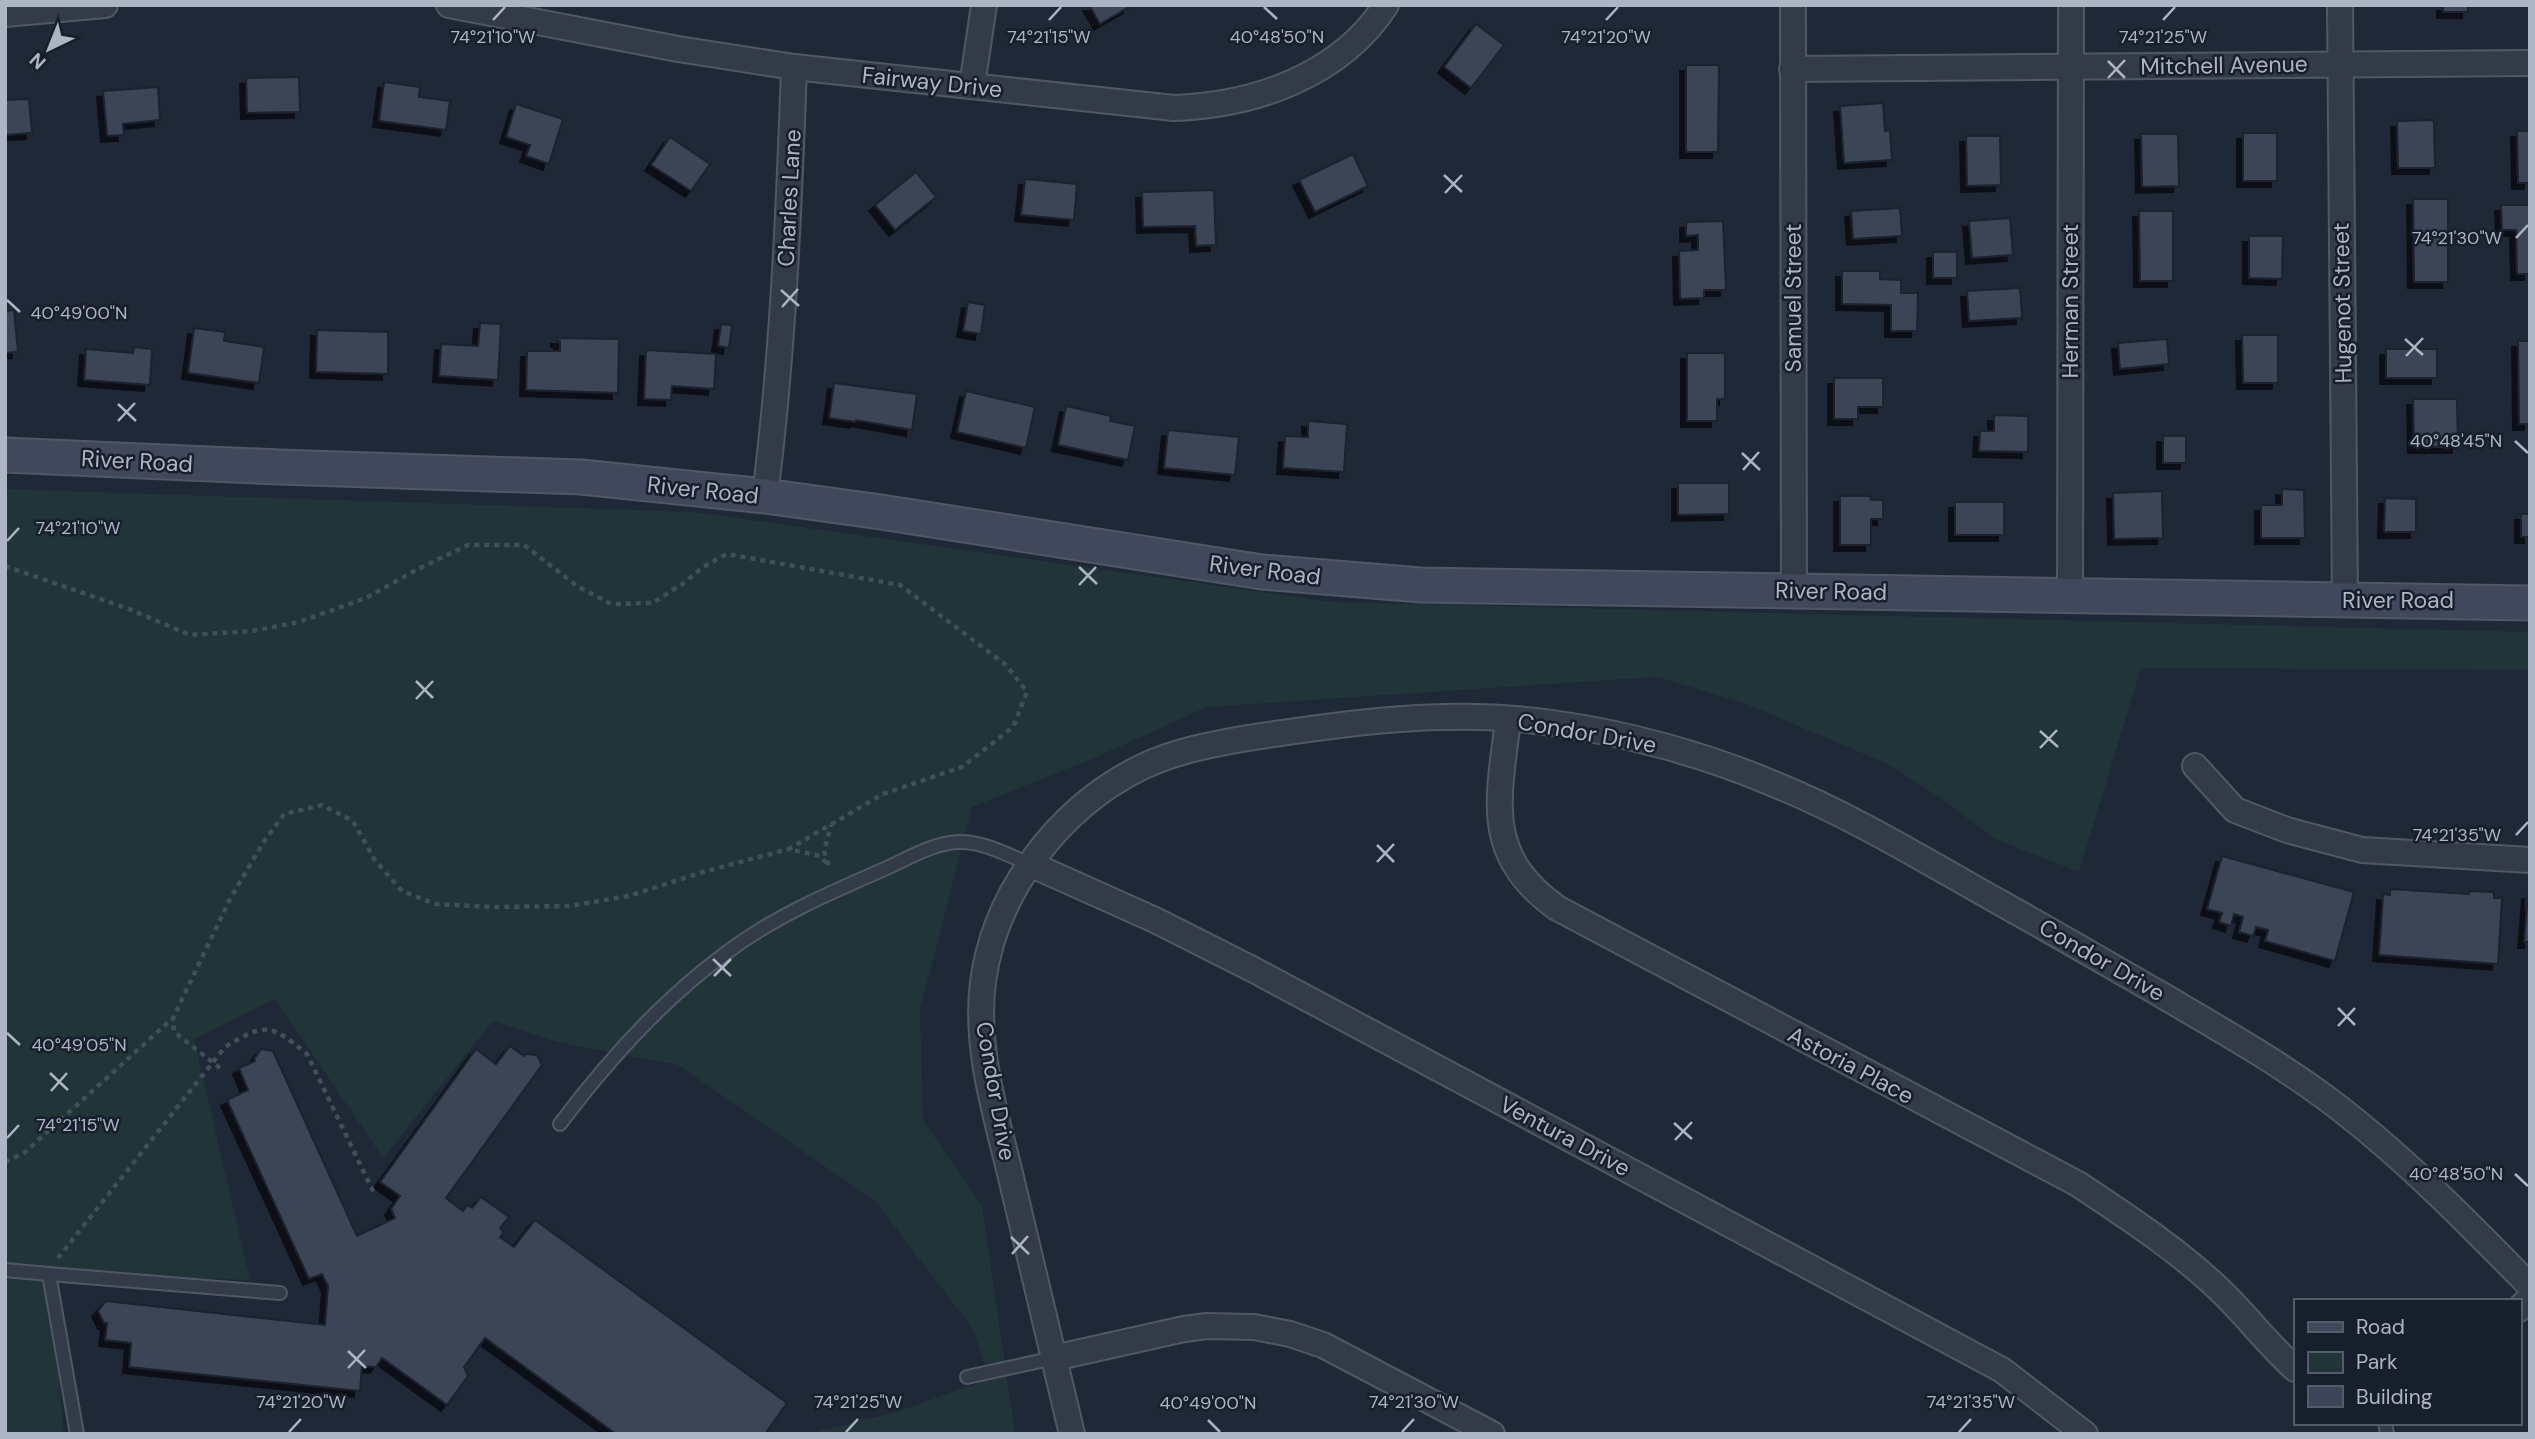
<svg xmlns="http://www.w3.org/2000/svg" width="2535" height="1439" font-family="'DM Sans',sans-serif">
<defs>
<filter id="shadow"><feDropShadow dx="-6" dy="6" stdDeviation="0" flood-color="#0009"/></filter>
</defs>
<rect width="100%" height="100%" fill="#1f2837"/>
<polygon fill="#213438" points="5,489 694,512 1333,602 2530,632 2530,670 2141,668 2079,872 1995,839 1942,799 1888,764 1744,703 1657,677 1207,707 1099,756 972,807 920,1010 923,1120 982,1206 1015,1434 817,1434 820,1431 896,1412 989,1379 973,1329 875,1201 678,1065 557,1042 493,1021 383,1158 275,999 194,1039 250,1280 49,1274 64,1434 5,1434"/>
<g fill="#3b4557" stroke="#1a212e" stroke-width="2" filter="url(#shadow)">
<polygon points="1089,5 1128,5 1129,7 1100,24"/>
<rect x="2443" y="5" width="25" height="7"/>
<polygon points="1476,24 1504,45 1471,88 1444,67"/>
<polygon points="1686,65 1719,65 1718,152 1686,152"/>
<polygon points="299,77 300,112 247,113 246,78"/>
<polygon points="384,82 420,87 419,97 450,101 446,130 379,121"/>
<polygon points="158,87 160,120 123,124 124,135 107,136 103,91"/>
<polygon points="29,99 32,133 5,135 5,100"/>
<polygon points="1883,103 1885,131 1890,130 1892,160 1844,163 1840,106"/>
<polygon points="516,104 563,119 549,164 526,156 530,145 506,137"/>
<polygon points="2434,120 2435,168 2398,168 2397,121"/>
<polygon points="2517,131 2530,131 2530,183 2518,183"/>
<rect x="2243" y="133" width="34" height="48"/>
<polygon points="2141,134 2178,134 2179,186 2142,187"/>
<polygon points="1966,136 2000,136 2001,185 1967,186"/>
<polygon points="670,137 710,164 691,191 651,165"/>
<polygon points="1353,154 1368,186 1315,212 1299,180"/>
<polygon points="916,172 936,197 895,230 875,205"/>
<polygon points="1025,179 1077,184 1074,220 1021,215"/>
<polygon points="1214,190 1216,245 1196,246 1195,226 1143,227 1142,192"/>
<polygon points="2413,199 2448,199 2448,282 2414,282"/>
<polygon points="2501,205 2530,205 2530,274 2517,274 2516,230 2502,230"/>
<polygon points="1900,208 1902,236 1853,239 1851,211"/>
<polygon points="2139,211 2173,211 2173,281 2140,281"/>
<polygon points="2010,218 2013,255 1972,258 1969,221"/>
<polygon points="1723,221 1726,290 1704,290 1704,298 1680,299 1679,251 1698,250 1698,235 1686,236 1686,222"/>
<polygon points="2249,236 2283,236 2282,279 2249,278"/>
<rect x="1933" y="252" width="24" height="26"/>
<polygon points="1842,271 1880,271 1880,279 1901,280 1901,293 1918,293 1917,331 1891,331 1891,305 1842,304"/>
<polygon points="2020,288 2022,318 1969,321 1967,291"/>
<polygon points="968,302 985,305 981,334 963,331"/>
<polygon points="14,310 18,352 5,353 5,311"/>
<polygon points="480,323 501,324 498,380 439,376 441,344 478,346"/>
<polygon points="721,324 732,325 729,348 718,346"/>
<polygon points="194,328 225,332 224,341 264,347 259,383 188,373"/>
<polygon points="317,330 388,332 388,374 316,372"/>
<polygon points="2242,335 2278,335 2278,383 2243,383"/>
<polygon points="557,338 619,339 618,393 526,390 527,351 560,351 560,341 557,341"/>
<polygon points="2167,339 2169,364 2120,369 2118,343"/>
<polygon points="2518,341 2530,341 2530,424 2519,424"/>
<polygon points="134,347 152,349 150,385 84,380 86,349 133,353"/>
<rect x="2386" y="349" width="51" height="29"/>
<polygon points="646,350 716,354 714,389 672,386 671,400 644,399"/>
<polygon points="1687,353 1725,353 1725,399 1717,399 1717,421 1687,421"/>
<polygon points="1834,378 1883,378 1883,407 1858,407 1858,419 1834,419"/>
<polygon points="834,383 917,394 912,430 856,420 855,422 829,418"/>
<polygon points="966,391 1035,407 1026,448 957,432"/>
<polygon points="2413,399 2457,399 2458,447 2414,447"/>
<polygon points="1066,406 1111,416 1110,421 1135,426 1128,460 1058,445"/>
<polygon points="1994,415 2028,416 2028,452 1979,451 1980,431 1994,431"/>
<polygon points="1308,421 1347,424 1344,472 1283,468 1285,436 1308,437"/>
<polygon points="1168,430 1239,437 1235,475 1164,468"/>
<rect x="2163" y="436" width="23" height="27"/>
<polygon points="1678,483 1729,483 1729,514 1678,515"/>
<polygon points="2282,489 2304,490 2305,538 2261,538 2261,505 2282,505"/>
<polygon points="2162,491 2163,538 2114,539 2113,493"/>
<polygon points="1840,496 1870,496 1871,500 1883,500 1883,519 1871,519 1871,545 1840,545"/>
<polygon points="2385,498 2416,499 2416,532 2384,532"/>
<rect x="1955" y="502" width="49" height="33"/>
<rect x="2521" y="514" width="9" height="23"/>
<polygon points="2222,856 2354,892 2335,961 2265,941 2268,930 2256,927 2253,936 2239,932 2243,917 2234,914 2231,926 2219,922 2222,913 2207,909"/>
<polygon points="2390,889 2469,894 2469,891 2494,892 2494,898 2502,898 2498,964 2379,955 2383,894 2390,895"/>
<polygon points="2528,893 2530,893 2530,942 2524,942"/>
<polygon points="510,1046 524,1056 525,1054 537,1055 542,1065 446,1198 463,1211 467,1205 472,1208 481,1197 509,1217 500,1228 504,1232 500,1237 514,1247 535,1220 787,1403 765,1434 616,1434 485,1338 464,1367 468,1376 447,1405 382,1358 376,1367 362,1366 360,1391 129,1367 131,1343 105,1340 107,1323 104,1323 98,1311 106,1301 325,1325 328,1286 322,1274 309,1279 227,1100 248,1090 239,1068 255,1061 254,1059 261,1049 273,1051 357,1236 395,1218 391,1209 400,1196 380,1182 476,1049 496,1064"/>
</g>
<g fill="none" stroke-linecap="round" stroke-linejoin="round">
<g stroke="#505765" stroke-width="16">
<g id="lane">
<path d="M560,1124C608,1060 662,1000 726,953C772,918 827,894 880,871C904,861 933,842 960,842C985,842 1007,855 1030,864"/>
<polyline points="5,1270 49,1274 77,1434"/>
<polyline points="49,1274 280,1293"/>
<polyline points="967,1377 1054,1358"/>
<polyline points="2385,1423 2387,1434"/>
</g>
</g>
<g stroke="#505765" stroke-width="28">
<g id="street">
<path d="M449,5L678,49L794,67L1174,108C1255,105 1340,76 1386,5"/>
<polyline points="1793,5 1794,591"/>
<polyline points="2340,5 2345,600"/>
<polyline points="5,14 105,5"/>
<polyline points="1792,69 2530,63"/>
<polyline points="972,86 984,5"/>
<path d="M765,496C783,353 789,210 794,67"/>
<polyline points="2070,597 2071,5"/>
<path d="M1508,720C1499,798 1482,855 1557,908L2078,1184C2129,1218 2180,1251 2224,1294C2248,1318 2270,1346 2295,1369"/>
<polyline points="2195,766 2235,810 2287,830 2362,850 2530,860"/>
<polyline points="1030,864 1155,920 1254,970 2002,1370 2085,1434"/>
<polyline points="2519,1309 2530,1298"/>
<polyline points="1054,1358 1184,1329 1207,1326 1254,1327 1290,1334 1323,1345 1492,1434"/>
<path d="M1072,1434C1052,1351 1033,1269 1013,1186C998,1121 974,1050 983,982C995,891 1060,807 1142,767C1173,752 1208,745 1242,739C1344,723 1448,708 1552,723C1626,733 1706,755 1774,784C1853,816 1926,861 1999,902C2053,932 2106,963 2160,994C2216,1027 2273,1059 2326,1098C2400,1153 2465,1220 2530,1286"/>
</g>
</g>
<g stroke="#505765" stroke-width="37">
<polyline id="secondary" points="5,455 280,467 581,477 765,496 881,512 1262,572 1421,585 2530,603"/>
</g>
<g stroke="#3f5156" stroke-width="4.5" stroke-dasharray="5 5" stroke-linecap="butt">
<polyline points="5,566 129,609 190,635 252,631 299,622 366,598 418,569 468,545 524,545 577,586 611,604 653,603 685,582 703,567 727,554 900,585 1006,665 1027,692 1013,727 962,767 883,794 789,849 820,856 829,866 824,851 831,825"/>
<polyline points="220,1068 174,1032 173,1018 231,897 263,843 284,814 322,805 353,821 374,859 402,891 435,904 495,907 569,906 629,896 703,872 789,849"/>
<polyline points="5,1162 24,1153 173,1018"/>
<path d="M58,1258L225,1047C265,1023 270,1023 307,1054L374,1193"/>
</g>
<use href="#lane" stroke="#333a48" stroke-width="12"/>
<use href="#street" stroke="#333a48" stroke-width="24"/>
<use href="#secondary" stroke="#41485b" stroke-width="33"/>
</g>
<path fill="none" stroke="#adb4c4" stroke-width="2.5" d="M1264,7L1277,19M493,20L505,7M1049,20L1061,7M1606,20L1618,7M2163,20L2175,7M2108,61L2125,78M2108,78L2125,60M1444,175L1462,192M1445,193L1462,175M2516,238L2528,225M781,290L799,306M7,300L20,312M782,307L798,289M2405,339L2423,355M2406,356L2423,338M118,404L136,421M118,421L135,403M2515,441L2528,453M1742,453L1760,470M1743,470L1759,452M7,541L19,528M1079,567L1097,584M1079,585L1096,567M416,681L433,698M416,699L433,681M2040,731L2058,747M2040,748L2057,730M2516,835L2528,822M1377,845L1394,862M1377,862L1394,844M713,959L731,976M714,976L731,959M2338,1008L2355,1025M2338,1026L2355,1008M7,1033L20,1045M50,1073L68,1090M51,1091L67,1073M1674,1123L1692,1139M7,1138L19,1125M1675,1140L1692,1122M2515,1174L2528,1186M1011,1237L1029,1254M1012,1254L1028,1236M348,1351L366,1368M348,1368L365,1350M1208,1420L1220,1432M289,1432L301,1419M846,1432L858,1419M1402,1432L1414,1419M1959,1432L1971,1419"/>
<g text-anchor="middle" stroke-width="5" stroke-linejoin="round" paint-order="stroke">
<g font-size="23" fill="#adb4c4" stroke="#181f2c">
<text transform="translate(2224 65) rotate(-1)" y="8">Mitchell Avenue</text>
<text transform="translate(932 82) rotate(6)" y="8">Fairway Drive</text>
<text transform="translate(789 198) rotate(-87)" y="8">Charles Lane</text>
<text transform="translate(1793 298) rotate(-90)" y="8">Samuel Street</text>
<text transform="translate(2070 301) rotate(-90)" y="8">Herman Street</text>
<text transform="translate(2342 303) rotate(-91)" y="8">Hugenot Street</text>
<text transform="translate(137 461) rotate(3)" y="8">River Road</text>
<text transform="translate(703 490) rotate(6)" y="8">River Road</text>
<text transform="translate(1265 570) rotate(7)" y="8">River Road</text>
<text transform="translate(1831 591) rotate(1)" y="8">River Road</text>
<text x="2398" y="608">River Road</text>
<text transform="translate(1587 733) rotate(10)" y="8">Condor Drive</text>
<text transform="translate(2102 960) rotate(30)" y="8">Condor Drive</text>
<text transform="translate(1851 1065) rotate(28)" y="8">Astoria Place</text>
<text transform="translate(996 1091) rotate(80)" y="8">Condor Drive</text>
<text transform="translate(1565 1136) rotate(28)" y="8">Ventura Drive</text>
</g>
</g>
<g font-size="18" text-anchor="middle" fill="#adb4c4" stroke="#181f2c" stroke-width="5" stroke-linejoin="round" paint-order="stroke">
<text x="1277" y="43">40°48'50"N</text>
<text x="2163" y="43">74°21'25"W</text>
<text x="493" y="43">74°21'10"W</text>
<text x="1049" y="43">74°21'15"W</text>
<text x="1606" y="43">74°21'20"W</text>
<text x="2457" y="244">74°21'30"W</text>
<text x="79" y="319">40°49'00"N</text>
<text x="2456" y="447">40°48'45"N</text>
<text x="78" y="534">74°21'10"W</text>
<text x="2457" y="841">74°21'35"W</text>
<text x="79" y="1051">40°49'05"N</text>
<text x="78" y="1131">74°21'15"W</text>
<text x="2456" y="1180">40°48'50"N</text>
<text x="301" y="1408">74°21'20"W</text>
<text x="858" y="1408">74°21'25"W</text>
<text x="1414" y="1408">74°21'30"W</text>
<text x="1971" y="1408">74°21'35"W</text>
<text x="1208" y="1409">40°49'00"N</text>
</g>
<rect width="2535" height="1439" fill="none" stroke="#adb4c4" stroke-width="14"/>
<rect x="2294" y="1299" width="228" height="126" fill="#181f2c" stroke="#545b69" stroke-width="2"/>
<rect x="2308" y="1322" width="35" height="10" fill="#41485b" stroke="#545b69" stroke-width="2"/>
<text x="2356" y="1334" font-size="21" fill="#adb4c4">Road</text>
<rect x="2308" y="1352" width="35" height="21" fill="#213438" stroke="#545b69" stroke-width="2"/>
<text x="2356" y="1369" font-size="21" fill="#adb4c4">Park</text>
<rect x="2308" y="1386" width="35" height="21" fill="#3b4557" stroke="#545b69" stroke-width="2"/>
<text x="2356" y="1404" font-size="21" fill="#adb4c4">Building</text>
<g transform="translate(49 49) rotate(223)" stroke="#181f2c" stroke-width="5" paint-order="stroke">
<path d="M0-5L12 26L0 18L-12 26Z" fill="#adb4c4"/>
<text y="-10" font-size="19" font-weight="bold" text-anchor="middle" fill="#adb4c4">N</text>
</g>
</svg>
